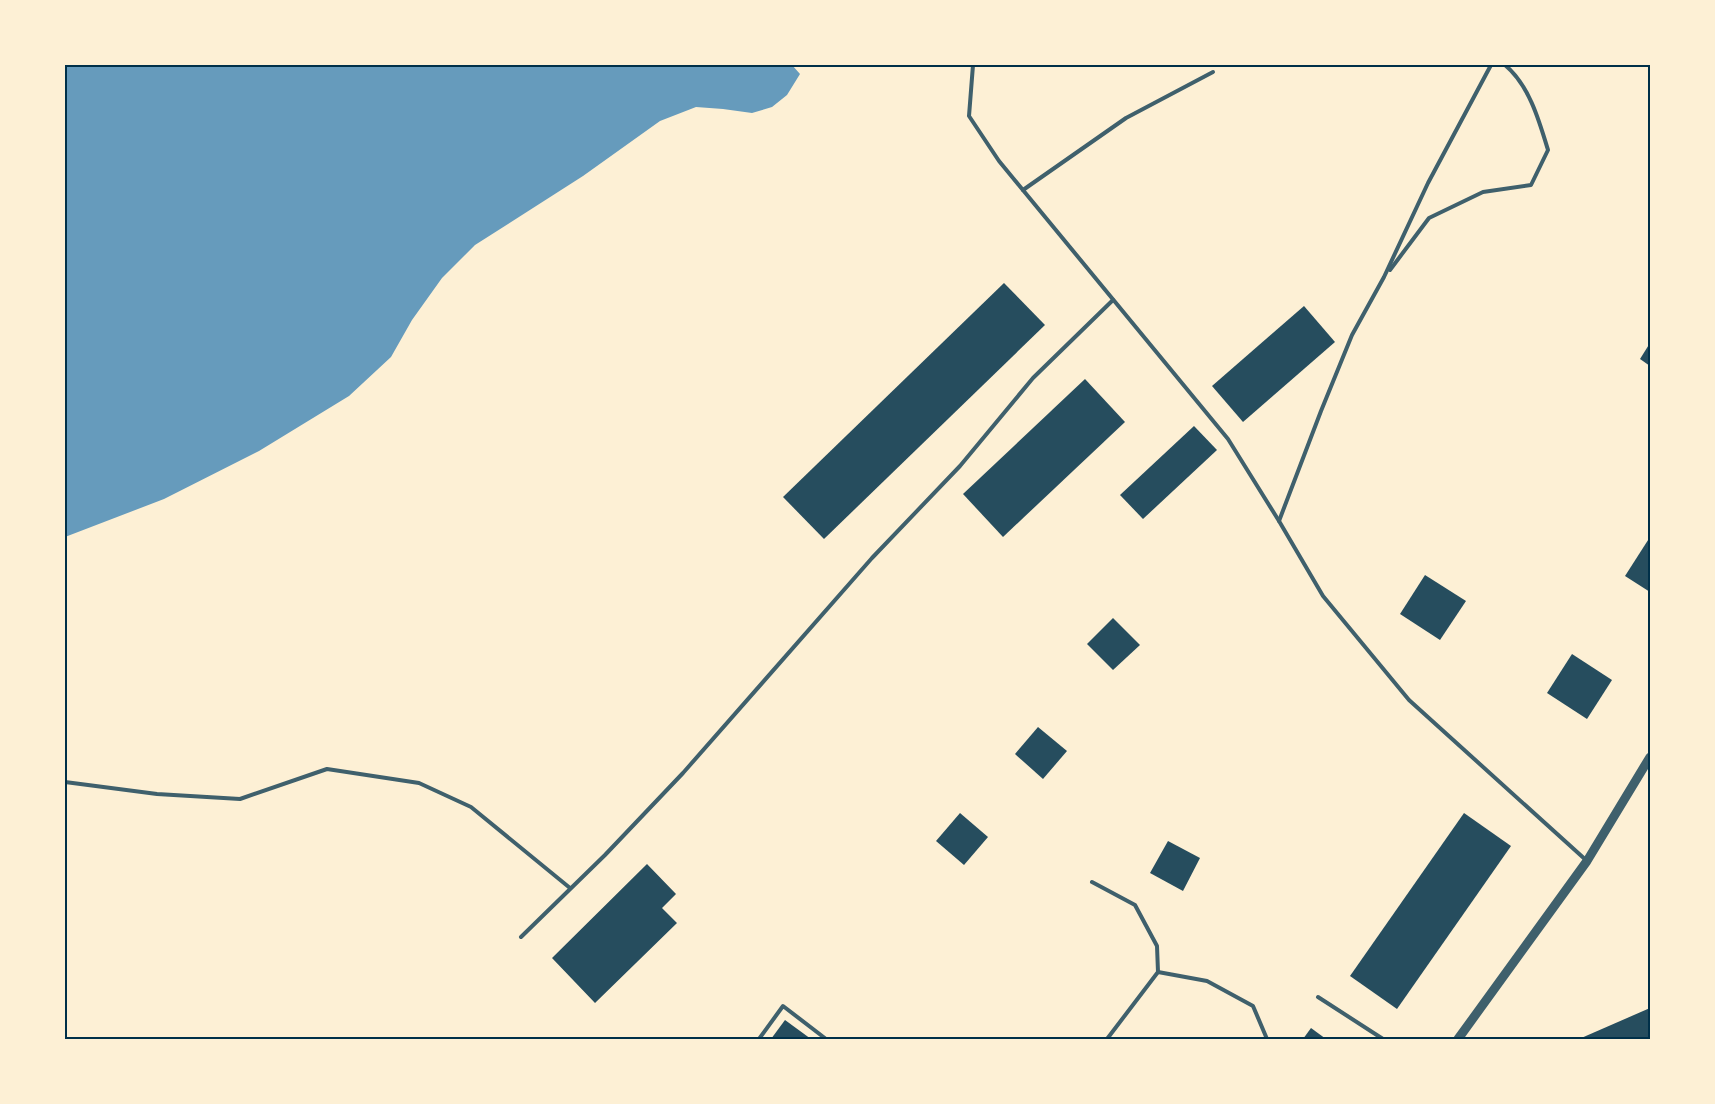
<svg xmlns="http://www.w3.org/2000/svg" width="1715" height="1104" font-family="'Golos Text',sans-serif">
<rect width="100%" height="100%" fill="#fdf0d5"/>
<polygon fill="#669bbc" points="65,65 792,65 800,74 787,95 772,107 752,113 723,109 696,107 660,121 583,176 475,245 442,278 412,320 391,357 349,396 259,451 164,499 65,537"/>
<g fill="#264d5e">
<polygon points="1004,283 1045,325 824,539 783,497"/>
<polygon points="1304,306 1335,342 1243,422 1212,386"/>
<polygon points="1650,343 1650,366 1640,359"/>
<polygon points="1085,379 1125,422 1003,537 963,494"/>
<polygon points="1194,426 1217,450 1143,519 1120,495"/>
<polygon points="1650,537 1650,592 1625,576"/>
<polygon points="1425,575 1466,601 1440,640 1400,614"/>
<polygon points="1113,618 1140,645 1113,670 1087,644"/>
<polygon points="1572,654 1612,680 1587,719 1547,693"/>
<polygon points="1038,727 1067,751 1043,779 1015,754"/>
<polygon points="960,813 988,837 964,865 936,841"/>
<polygon points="1464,813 1511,846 1397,1009 1350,976"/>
<polygon points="1168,841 1200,858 1183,891 1150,873"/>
<polygon points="647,864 676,894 662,908 677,923 595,1003 552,958"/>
<polygon points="1650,1008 1650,1039 1579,1039"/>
<polygon points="785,1020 811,1039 771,1039"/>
<polygon points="1311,1028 1326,1039 1303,1039"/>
</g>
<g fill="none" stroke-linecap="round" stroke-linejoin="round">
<g stroke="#3f606c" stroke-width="4">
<polyline points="973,65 969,116 999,161 1228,439 1279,521 1323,596 1409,700 1587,861"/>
<polyline points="1023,190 1126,118 1213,72"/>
<path d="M1390,270L1429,218L1483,192L1531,185L1548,150C1539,120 1529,85 1505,65"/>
<polyline points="1279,521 1321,411 1352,335 1384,277 1428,183 1491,65"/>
<polyline points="65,782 157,794 240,799 327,769 419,783 471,807 570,888"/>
<polyline points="1092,882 1135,905 1157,946 1158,972 1107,1039"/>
<polyline points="521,937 605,855 683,773 872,558 960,466 1033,378 1113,300"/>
<polyline points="1158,972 1207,981 1253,1006 1267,1039"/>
<polyline points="1318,997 1383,1039"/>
<polyline points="759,1039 783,1006 826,1039"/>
</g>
<polyline stroke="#3f606c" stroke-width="9" points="1458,1039 1587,861 1650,757"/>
</g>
<rect width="1715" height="1104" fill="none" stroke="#fdf0d5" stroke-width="132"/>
<rect x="66" y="66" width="1583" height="972" fill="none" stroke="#003049" stroke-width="2"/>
</svg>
